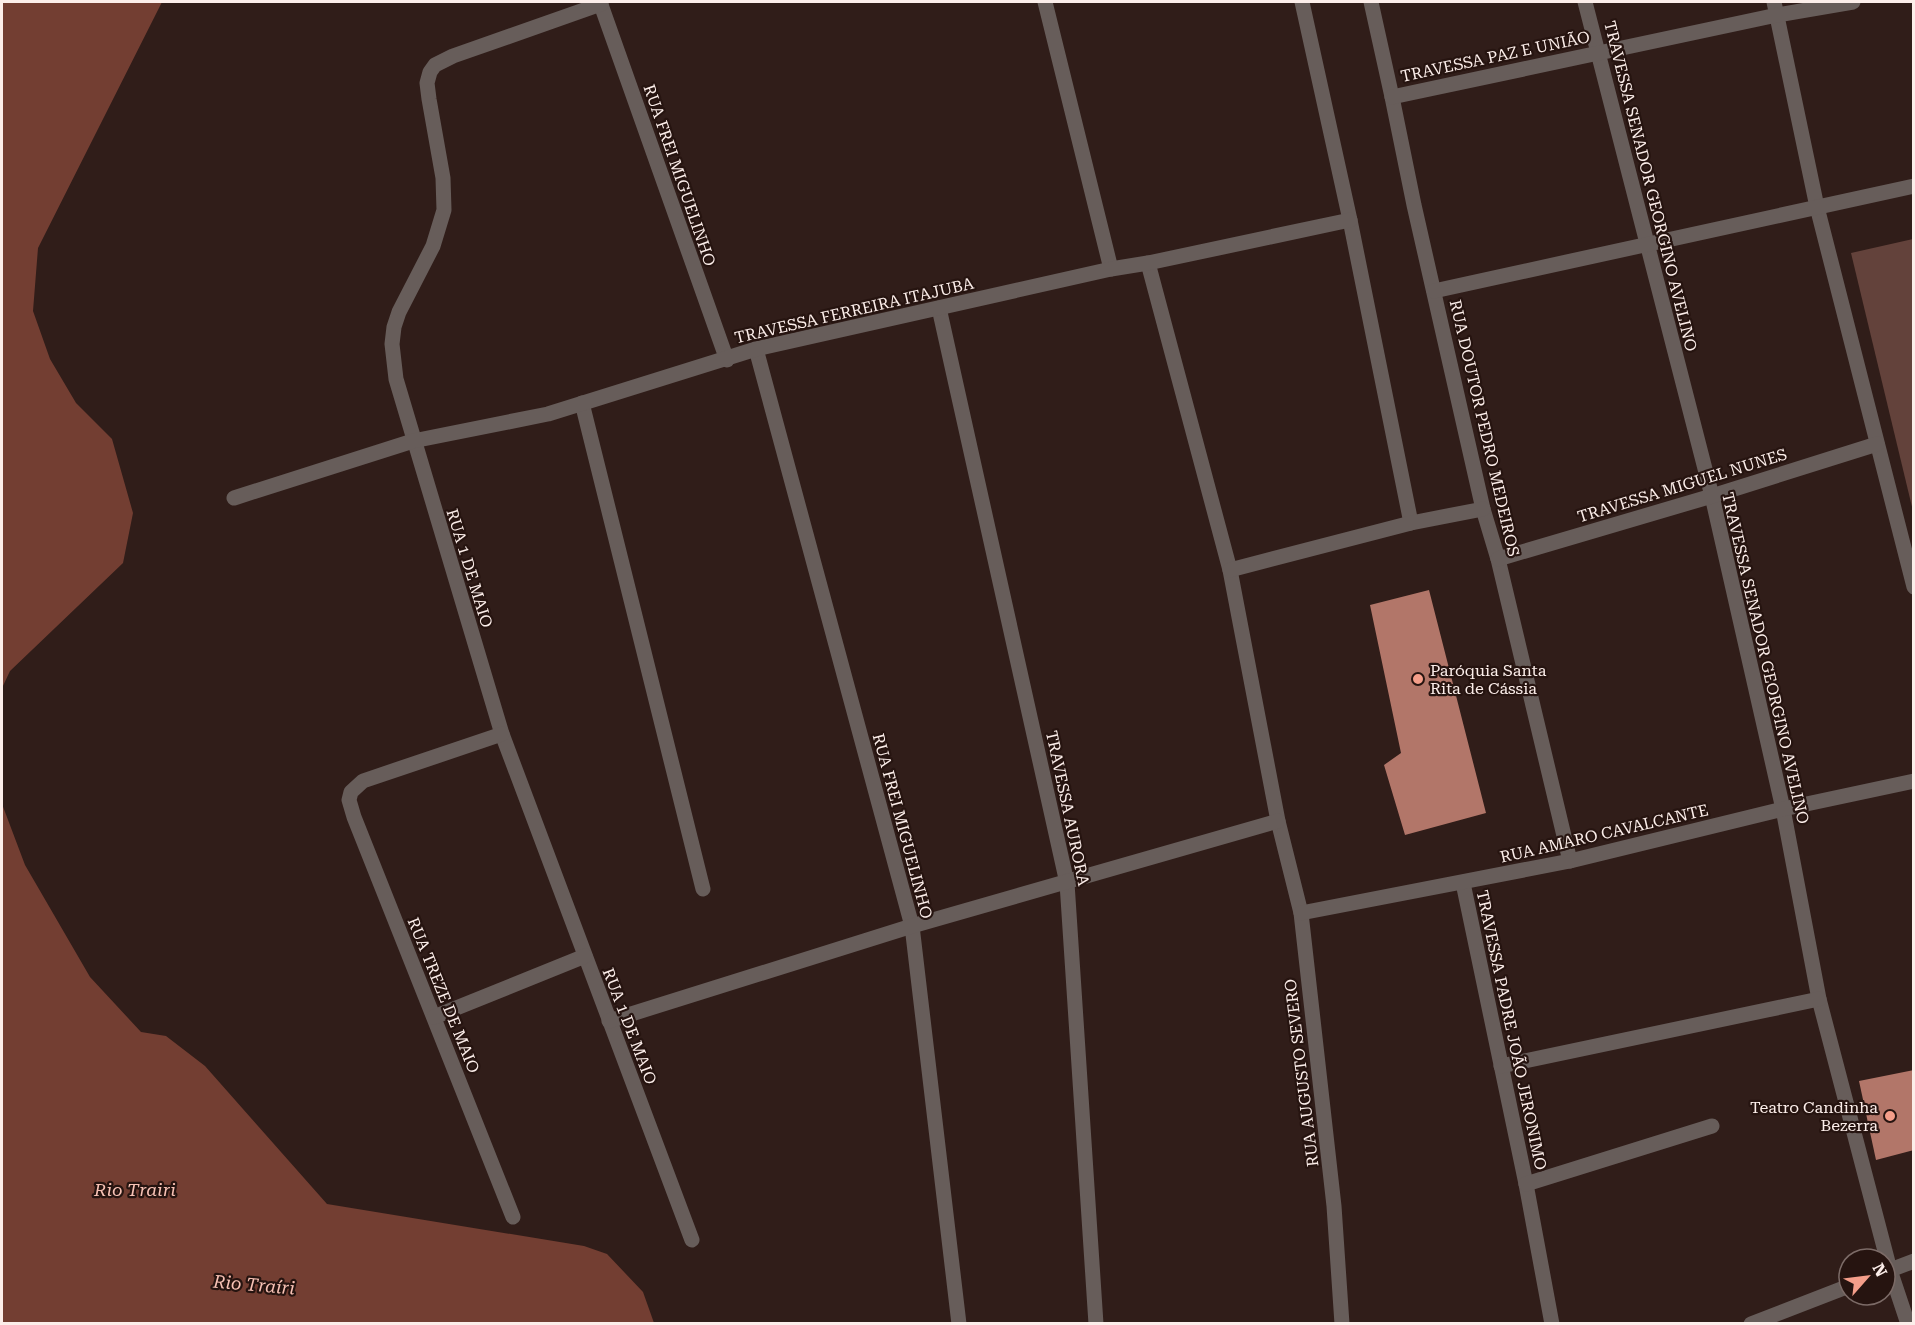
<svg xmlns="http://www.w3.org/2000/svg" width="1915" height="1325" font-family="'Roboto Serif',serif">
<rect width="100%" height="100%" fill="#301d19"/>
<polygon fill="#63423b" points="1913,239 1914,239 1913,511 1851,253"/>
<g fill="#733e32">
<polygon points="2,2 162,2 38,248 33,311 50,359 76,403 112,439 133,513 123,563 10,671 2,688"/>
<polygon points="2,804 25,865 90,977 141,1032 166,1036 205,1066 327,1204 584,1246 607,1254 643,1292 654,1323 2,1323"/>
</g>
<g fill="#b27669">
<polygon points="1429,590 1486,813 1405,835 1384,765 1401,753 1370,605"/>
<polygon points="1914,1070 1914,1150 1876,1160 1859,1081"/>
</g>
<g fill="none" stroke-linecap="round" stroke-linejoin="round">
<g stroke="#675d5a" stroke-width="15">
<polyline points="600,2 727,360"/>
<polyline points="1045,2 1111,269"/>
<polyline points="1302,2 1350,220 1411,523"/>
<polyline points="1371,2 1392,97 1414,205 1483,509 1498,559 1570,861"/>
<polyline points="1585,2 1712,496 1783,809 1819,999 1890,1270 1908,1324"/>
<polyline points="1774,2 1817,207 1914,587"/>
<polyline points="601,4 453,56 435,65 430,72 427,83 429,99 443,178 444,210 433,246 399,312 394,327 392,344 396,379 502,734 692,1240"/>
<polyline points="1392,97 1777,15 1853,2"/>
<polyline points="1148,263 1230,570 1278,821 1301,913 1334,1206 1342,1324"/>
<polyline points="1434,291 1914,186"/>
<polyline points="939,308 1067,883 1096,1324"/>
<polyline points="756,349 912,926 959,1324"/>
<polyline points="582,403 703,889"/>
<polyline points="234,498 413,441 548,414 756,349 1111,269 1148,263 1350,220"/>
<polyline points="1498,559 1712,496 1877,444"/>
<polyline points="1230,570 1411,523 1483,509"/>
<polyline points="502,734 363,781 351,792 349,800 354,817 513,1217"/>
<polyline points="1463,883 1526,1184 1552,1324"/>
<polyline points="1301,913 1570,861 1783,809 1914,781"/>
<polyline points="434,1017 585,956"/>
<polyline points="609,1021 912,926 1278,821"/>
<polyline points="1501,1066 1819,999"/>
<polyline points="1526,1184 1712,1126"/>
<polyline points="1885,1272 1914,1261"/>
<polyline points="1751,1324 1849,1286"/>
</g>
</g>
<g fill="#f49e8a" stroke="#261410" stroke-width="2">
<circle cx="1418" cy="679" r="6"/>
<circle cx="1890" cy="1116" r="6"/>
</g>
<g text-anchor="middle" stroke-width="4.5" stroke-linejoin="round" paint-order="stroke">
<g font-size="16" fill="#fceeea" stroke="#261410">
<text transform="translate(1495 56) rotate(-12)" y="6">TRAVESSA PAZ E UNIÃO</text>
<text transform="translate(680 175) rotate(71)" y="6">RUA FREI MIGUELINHO</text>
<text transform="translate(1651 186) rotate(76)" y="6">TRAVESSA SENADOR GEORGINO AVELINO</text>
<text transform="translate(854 310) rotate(-13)" y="6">TRAVESSA FERREIRA ITAJUBA</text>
<text transform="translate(1485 428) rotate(77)" y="6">RUA DOUTOR PEDRO MEDEIROS</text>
<text transform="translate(1682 485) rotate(-17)" y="6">TRAVESSA MIGUEL NUNES</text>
<text transform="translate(470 568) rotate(73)" y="6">RUA 1 DE MAIO</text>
<text transform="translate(1766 658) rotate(77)" y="6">TRAVESSA SENADOR GEORGINO AVELINO</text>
<text transform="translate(1068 808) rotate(78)" y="6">TRAVESSA AURORA</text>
<text transform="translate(903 826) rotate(75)" y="6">RUA FREI MIGUELINHO</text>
<text transform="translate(1604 833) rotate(-13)" y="6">RUA AMARO CAVALCANTE</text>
<text transform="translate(444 995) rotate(68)" y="6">RUA TREZE DE MAIO</text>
<text transform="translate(630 1026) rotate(69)" y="6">RUA 1 DE MAIO</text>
<text transform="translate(1512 1030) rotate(78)" y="6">TRAVESSA PADRE JOÃO JERONIMO</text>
<text transform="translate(1301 1073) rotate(-97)" y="6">RUA AUGUSTO SEVERO</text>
</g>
<g font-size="16" fill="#fceeea" stroke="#261410" text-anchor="start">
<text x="1430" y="676">Paróquia Santa<tspan x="1430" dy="18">Rita de Cássia</tspan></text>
<text x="1878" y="1113" text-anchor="end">Teatro Candinha<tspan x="1878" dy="18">Bezerra</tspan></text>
</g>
<g font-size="18" font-style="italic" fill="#f8c2b5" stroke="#261410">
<text x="135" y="1196">Rio Trairi</text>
<text transform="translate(254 1285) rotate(5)" y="6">Rio Traíri</text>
</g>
</g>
<rect width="1915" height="1325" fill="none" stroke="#fceeea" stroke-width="6"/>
<g transform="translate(1867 1277) rotate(62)"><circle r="28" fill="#261410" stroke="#7c6b67" stroke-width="1.5"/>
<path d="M0-4.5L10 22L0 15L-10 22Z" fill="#f49e8a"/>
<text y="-9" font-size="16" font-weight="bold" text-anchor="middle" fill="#fceeea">N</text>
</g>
</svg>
